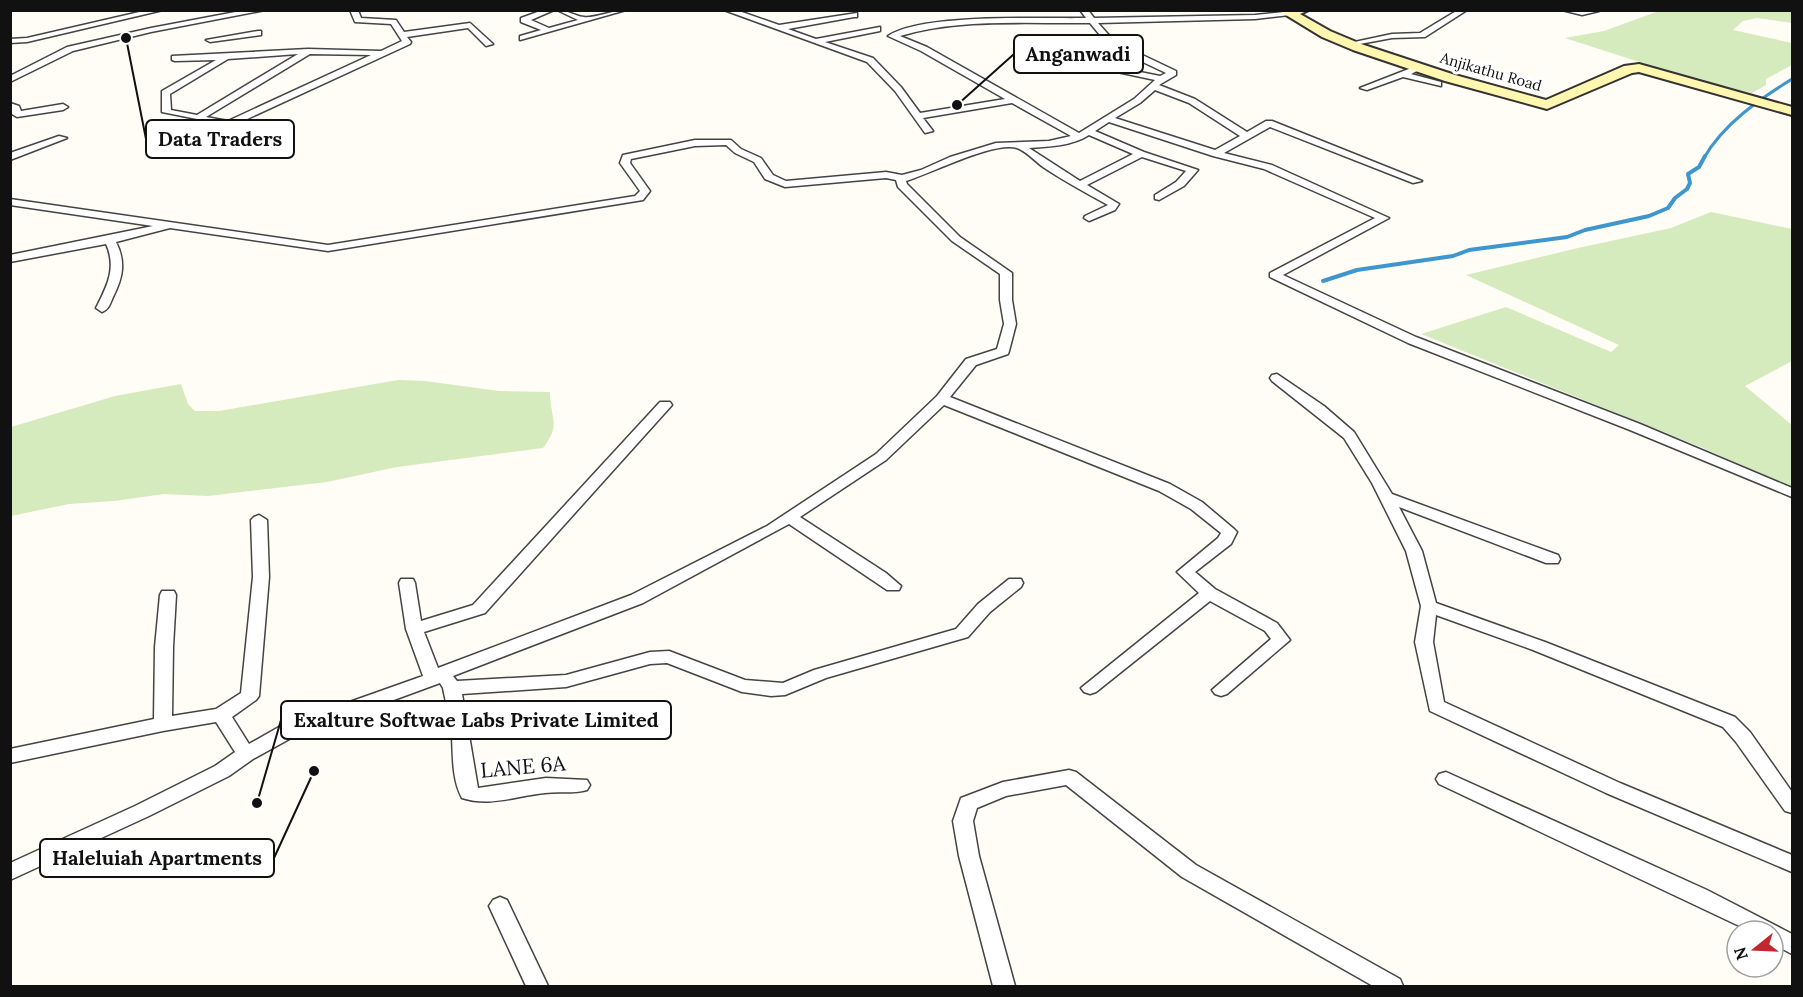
<svg xmlns="http://www.w3.org/2000/svg" width="1803" height="997" font-family="Lora,serif">
<rect width="100%" height="100%" fill="#fffdf5"/>
<g fill="#d5ebbd">
<polygon points="1659,11 1792,11 1792,23 1757,18 1743,21 1733,30 1792,43 1792,65 1766,79 1766,85 1752,93 1695,80 1565,38 1604,31"/>
<polygon points="1711,212 1792,229 1792,361 1745,386 1792,425 1792,488 1703,448 1421,334 1506,307 1611,352 1619,345 1466,275 1578,248 1671,228"/>
<path d="M398,380L425,381L499,391L550,392C550,420 562,423 543,448L397,467L327,482L208,496L164,494L114,501L69,504L11,516V427L115,396L181,384L188,404L195,411H219Z"/>
</g>
<g fill="none" stroke-linecap="round" stroke-linejoin="round">
<path stroke="#3f96cf" stroke-width="3" d="M1704,158C1723,124 1760,99 1792,79"/>
<polyline stroke="#3f96cf" stroke-width="4" points="1323,281 1357,270 1453,256 1469,250 1567,237 1585,230 1649,216 1668,208 1675,198 1687,189 1690,183 1688,174 1699,167 1705,156"/>
<g stroke="#444" stroke-width="3">
<g id="street">
<polygon points="148,10 163,10 27,42 10,43 10,39 27,38"/>
<polygon points="246,10 265,10 151,32 73,51 10,82 10,76 67,47 151,28"/>
<path d="M350,10H358L361,18L396,20L404,32L470,23L493,44L486,46L468,28L407,37L411,42L410,44L232,126L162,112V91L216,60L175,61L172,60V56L308,49L381,51L402,41L391,24L355,22ZM298,54L197,115L171,110L170,94L228,59ZM310,54L371,55L228,121L206,117Z"/>
<path d="M543,10H554L531,20L549,28L578,20L557,10C568,10 574,16 584,17C591,19 615,10 626,10L520,40V36L541,30L521,22V18Z"/>
<path d="M724,10H736L779,25L857,13V17H854L788,29L816,39L880,27V31L825,42L873,58L901,87L920,113L1005,99L921,51L888,36C922,13 1041,19 1086,18L1080,10H1088L1094,18L1255,15L1293,11V15H1290L1255,19L1098,23L1115,42L1176,71V75L1159,85L1195,99L1247,132L1266,121H1272L1422,181L1413,183L1270,127L1224,153L1272,165L1389,218L1283,275L1416,337L1640,424L1792,488V497L1630,430L1408,343L1270,277V273L1375,218L1264,169L1213,156L1109,122L1095,131L1144,152L1198,170L1184,186L1159,200L1155,199V195L1176,182L1186,171L1142,157L1087,185L1119,204L1115,210L1089,221L1084,218L1085,216L1108,205C1086,193 1064,181 1043,167C1036,162 1026,151 1017,148C994,141 932,173 906,181L907,184L960,237L1012,273V300L1016,324L1009,351L1008,354L976,365L950,397L1170,484L1202,502L1234,529L1237,532L1231,544L1195,572L1215,589L1277,623L1290,640L1227,694L1221,696L1215,694L1212,690L1271,639L1265,631L1210,601L1096,692L1090,694L1084,692L1081,688L1199,593L1177,572L1218,538L1221,533L1191,509L1159,491L944,405L886,460L800,517L886,573L901,586L899,590H887L789,524L643,603L453,676L457,681L566,675L650,652L669,651L745,680L783,683L814,670L956,629L978,604L1009,579H1021L1023,583L1021,587L990,612L968,637L826,678L785,695L771,696L742,692L667,663L650,664L566,687L462,694L478,788L546,778L587,780L590,785L587,790C573,794 559,791 545,793C516,796 490,807 462,798C452,780 453,756 452,736C451,720 446,704 443,688L440,683L293,737L253,759L229,776L149,816L10,880V863L135,806L215,766L235,752L216,722L163,731L10,763V749L154,719L155,647L160,595L162,591H174L176,595L173,647L172,716L216,709L241,693L253,577L251,520L254,517L259,515L267,520L269,577L259,696L256,700L232,717L249,744L279,727L423,676L406,629L399,583L401,579H413L415,583L421,621L473,605L660,402H670L672,405L485,613L424,632L438,668L631,595L767,526L876,454L937,396L966,359L997,349L1004,324L1000,300V274L952,241L898,187L896,180L886,178L785,187L765,179L754,162L735,153L726,145L695,146L631,159L630,163L650,191L643,200L328,251L170,228L116,242C126,262 123,277 113,297C110,304 109,309 102,312L96,308C107,286 117,268 106,244L10,262V255L153,226L10,205V199L328,245L635,196L640,191L620,163L623,155L695,140H731L741,149L761,158L773,175L786,181L886,172L902,175L921,170L950,157L996,143L1049,141L1071,136L1012,103L923,118L933,131L925,133L895,91L867,62ZM1090,23L1109,46L1166,73L1160,76L1080,60V64L1155,80L1134,99L1079,133L927,47L900,36C960,18 1027,24 1090,23ZM1155,90L1189,103L1240,136L1215,150L1115,118L1140,103ZM1089,135L1133,154L1080,181L1029,148C1048,147 1072,146 1089,135Z"/>
<polygon points="1458,10 1467,10 1425,37 1392,38 1349,46 1345,44 1392,34 1420,33"/>
<polygon points="1562,10 1598,10 1599,11 1582,15"/>
<polygon points="258,31 261,31 261,35 210,42 206,40"/>
<polygon points="1419,65 1423,68 1411,74 1441,82 1441,86 1403,77 1367,90 1360,88"/>
<polygon points="10,103 19,106 21,111 63,104 68,107 63,110 17,117 12,114"/>
<polygon points="59,136 67,138 10,160 10,153"/>
<polygon points="1277,374 1324,406 1354,432 1392,494 1558,555 1560,559 1558,563 1546,563 1399,507 1422,551 1436,603 1545,642 1735,717 1750,732 1792,792 1792,813 1785,811 1736,742 1723,727 1533,650 1436,615 1433,642 1444,702 1620,783 1792,855 1792,872 1606,793 1430,711 1415,642 1421,606 1406,551 1372,483 1344,438 1272,381 1270,378 1272,375"/>
<polygon points="1069,770 1076,772 1196,865 1400,979 1403,986 1373,986 1182,877 1066,785 1006,796 977,808 973,821 979,856 1015,986 993,986 959,856 953,821 961,798 1003,782"/>
<polygon points="1446,772 1707,890 1792,934 1792,954 1773,944 1773,931 1750,931 1439,784 1436,779 1439,774"/>
<polygon points="500,897 507,900 548,986 526,986 489,906 493,900"/>
</g>
</g>
<g stroke="#333" stroke-width="4">
<polygon id="secondary" points="1286,10 1309,10 1300,14 1330,31 1361,44 1455,75 1546,100 1624,66 1639,64 1792,107 1792,115 1639,72 1632,73 1547,109 1445,81 1353,50 1322,37 1286,15 1284,13"/>
</g>
<use href="#street" fill="#fff" fill-rule="evenodd"/>
<use href="#secondary" fill="#fff6b0" fill-rule="evenodd"/>
</g>
<g text-anchor="middle" stroke-width="6" stroke-linejoin="round" paint-order="stroke">
<g font-size="15" fill="#111" stroke="#fff">
<text transform="translate(1491 72) rotate(16)" y="5">Anjikathu Road</text>
</g>
<g font-size="21" fill="#111" stroke="#fff">
<text transform="translate(523 767) rotate(-5)" y="7">LANE 6A</text>
</g>
</g>
<path fill="none" stroke="#111" stroke-width="2" d="M957 105L1014 54M126 38L146 139M257 803L281 720M314 771L274 858"/>
<g fill="#111" stroke="#fff" stroke-width="2">
<circle cx="957" cy="105" r="6"/>
<circle cx="126" cy="38" r="6"/>
<circle cx="257" cy="803" r="6"/>
<circle cx="314" cy="771" r="6"/>
</g>
<g fill="#fff" stroke="#111" stroke-width="2">
<rect x="1014" y="35" width="129" height="38" rx="6"/>
<rect x="146" y="120" width="148" height="38" rx="6"/>
<rect x="281" y="701" width="390" height="38" rx="6"/>
<rect x="40" y="839" width="234" height="38" rx="6"/>
</g>
<g font-size="20" text-anchor="middle" font-weight="bold" fill="#111">
<text x="1078" y="61">Anganwadi</text>
<text x="220" y="146">Data Traders</text>
<text x="476" y="727">Exalture Softwae Labs Private Limited</text>
<text x="157" y="865">Haleluiah Apartments</text>
</g>
<rect width="1803" height="997" fill="none" stroke="#111111" stroke-width="24"/>
<g transform="translate(1755 949) rotate(252)"><circle r="28" fill="#ffffff" stroke="#a0a0a0" stroke-width="1.5"/>
<path d="M0-4.5L10 22L0 15L-10 22Z" fill="#c4262e"/>
<text y="-9" font-size="16" font-weight="bold" text-anchor="middle" fill="#111111">N</text>
</g>
</svg>
